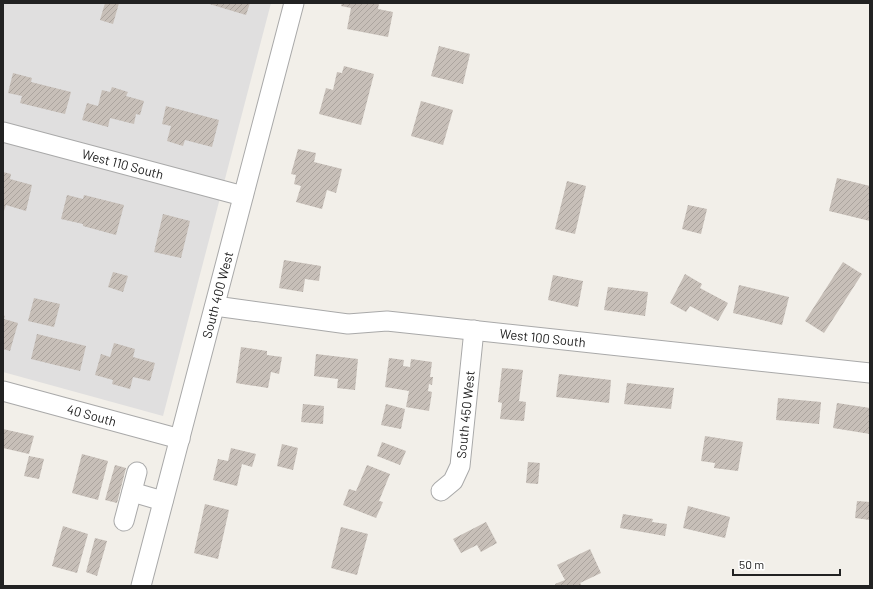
<svg xmlns="http://www.w3.org/2000/svg" width="873" height="589" font-family="Barlow,sans-serif">
<defs>
<pattern id="building-hatch" width="6" height="6" patternUnits="userSpaceOnUse"><rect width="6" height="6" fill="#c7bfb8"/><path d="M-1 1l2-2M0 6l6-6M5 7l2-2" fill="none" stroke="#aba49e"/></pattern>
</defs>
<rect width="100%" height="100%" fill="#f2efe9"/>
<polygon fill="#e0dfdf" points="3,3 271,3 163,416 3,372"/>
<g fill="url(#building-hatch)">
<polygon points="105,3 119,3 113,24 100,20"/>
<polygon points="206,3 250,3 246,15"/>
<polygon points="342,3 379,3 378,9 393,12 388,37 347,29 351,8 341,6"/>
<polygon points="439,46 470,54 463,84 431,76"/>
<polygon points="344,66 374,74 361,125 319,114 326,88 333,90 337,72 342,73"/>
<polygon points="13,73 32,78 31,82 71,92 65,114 20,103 22,96 8,93"/>
<polygon points="112,87 128,92 126,96 144,101 140,115 136,114 134,124 110,118 108,127 82,120 87,103 98,106 102,90 110,92"/>
<polygon points="421,101 453,110 443,145 411,136"/>
<polygon points="166,106 219,120 212,147 185,140 183,146 167,141 171,126 162,124"/>
<polygon points="298,149 316,153 314,162 342,169 336,193 327,190 322,209 296,202 301,186 294,184 296,175 291,174"/>
<polygon points="3,172 11,174 10,179 32,185 26,211 6,205 4,211 3,211"/>
<polygon points="837,178 870,186 870,221 829,211"/>
<polygon points="567,181 586,186 575,234 555,229"/>
<polygon points="67,195 83,199 84,195 124,205 116,235 83,226 83,224 61,219"/>
<polygon points="688,205 707,209 701,234 682,229"/>
<polygon points="163,214 190,221 181,258 154,252"/>
<polygon points="284,260 321,266 319,281 305,279 303,292 279,288"/>
<polygon points="843,262 862,274 824,333 805,321"/>
<polygon points="113,272 128,276 123,292 108,287"/>
<polygon points="685,274 702,284 700,288 728,303 718,321 690,306 686,312 670,303"/>
<polygon points="553,275 583,281 578,307 548,300"/>
<polygon points="739,285 789,297 782,325 733,313"/>
<polygon points="608,287 648,292 645,316 604,310"/>
<polygon points="34,298 60,304 54,327 28,321"/>
<polygon points="3,315 5,316 4,319 18,323 10,351 3,349"/>
<polygon points="37,334 86,346 80,371 31,359"/>
<polygon points="114,343 135,349 133,357 155,363 150,381 133,377 130,389 112,384 113,380 95,375 101,354 110,357"/>
<polygon points="241,347 267,351 267,355 282,357 279,374 271,372 268,388 236,383"/>
<polygon points="316,354 358,359 355,390 337,388 338,379 314,376"/>
<polygon points="389,358 404,360 403,366 410,367 411,359 432,362 430,377 433,377 432,385 429,384 428,391 432,392 429,411 406,407 409,391 385,387"/>
<polygon points="502,368 523,370 519,401 526,402 524,421 500,419 502,403 498,402"/>
<polygon points="559,374 611,380 609,403 556,397"/>
<polygon points="627,383 674,388 671,409 624,404"/>
<polygon points="778,398 821,402 819,424 776,420"/>
<polygon points="837,403 870,408 870,434 833,428"/>
<polygon points="303,404 324,406 323,424 301,422"/>
<polygon points="386,404 405,409 401,429 381,425"/>
<polygon points="3,429 34,436 29,454 3,448"/>
<polygon points="705,436 743,442 738,471 714,468 715,463 701,461"/>
<polygon points="382,442 406,451 400,465 377,456"/>
<polygon points="282,444 298,448 293,470 277,466"/>
<polygon points="231,448 256,454 252,467 242,464 237,486 213,480 218,459 228,461"/>
<polygon points="82,454 108,461 98,500 72,493"/>
<polygon points="29,456 44,459 39,479 24,476"/>
<polygon points="528,462 540,463 538,484 526,483"/>
<polygon points="115,465 126,468 117,503 105,500"/>
<polygon points="367,465 390,474 379,501 383,502 376,518 343,505 349,489 356,491"/>
<polygon points="857,501 870,502 870,520 855,518"/>
<polygon points="205,504 229,510 218,559 194,553"/>
<polygon points="688,506 730,517 725,538 683,528"/>
<polygon points="623,514 653,519 652,522 667,524 665,536 620,528"/>
<polygon points="486,522 497,543 481,552 477,545 461,553 453,539"/>
<polygon points="63,526 88,534 77,573 52,566"/>
<polygon points="341,527 368,534 357,575 331,568"/>
<polygon points="95,538 107,541 97,576 86,572"/>
<polygon points="590,549 601,573 580,583 582,586 556,586 555,584 565,580 557,565"/>
</g>
<g fill="none" stroke-linecap="round" stroke-linejoin="round">
<g stroke="#a9a9a9" stroke-width="21">
<g id="minor">
<path id="s1" d="M3,132L243,196"/>
<path id="s2" d="M215,306L348,324L387,321L870,373"/>
<path id="s3" d="M3,391L180,439"/>
<path id="s4" d="M441,491L453,481L460,466L474,330"/>
<polyline points="132,492 163,501"/>
<polyline points="124,521 137,472"/>
<path id="s5" d="M141,586L294,3"/>
</g>
</g>
<use href="#minor" stroke="#fff" stroke-width="19"/>
</g>
<g text-anchor="middle" stroke-width="4" stroke-linejoin="round" paint-order="stroke">
<g font-size="13" fill="#222" stroke="#fff">
<text dy="5" stroke="none"><textPath href="#s1" startOffset="124">West 110 South</textPath></text>
<text dy="5" stroke="none"><textPath href="#s5" startOffset="301">South 400 West</textPath></text>
<text dy="5" stroke="none"><textPath href="#s2" startOffset="330">West 100 South</textPath></text>
<text dy="5" stroke="none"><textPath href="#s4" startOffset="84">South 450 West</textPath></text>
<text dy="5" stroke="none"><textPath href="#s3" startOffset="92">40 South</textPath></text>
</g>
</g>
<rect width="873" height="589" fill="none" stroke="#222222" stroke-width="8"/>
<path d="M733 569v6h107v-6" fill="none" stroke="#222222" stroke-width="2"/>
<text x="739" y="569" font-size="12" fill="#222222" stroke="#ffffff" stroke-width="3" paint-order="stroke">50 m</text>
</svg>
